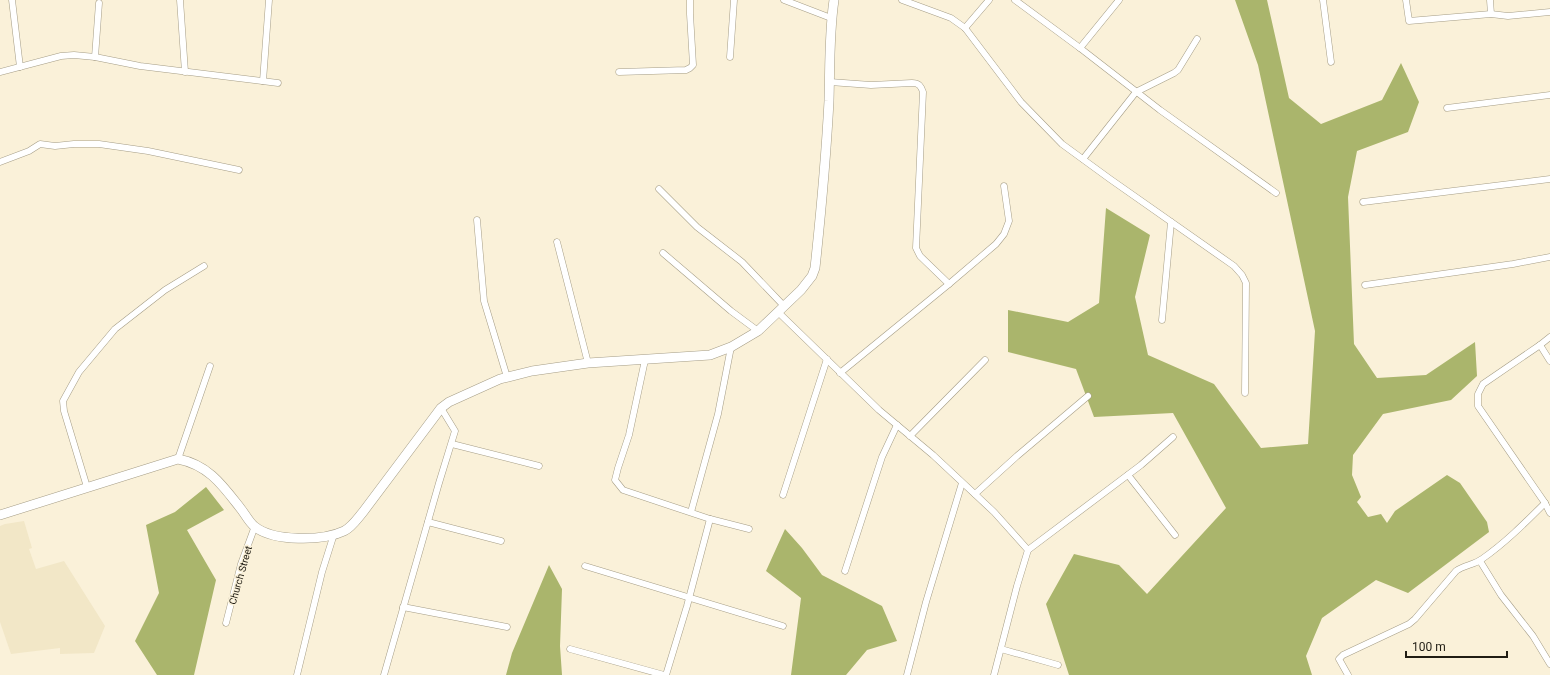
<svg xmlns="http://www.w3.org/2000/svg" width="1550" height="675" font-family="Roboto,sans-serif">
<rect width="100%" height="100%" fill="#faf1d9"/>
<polygon fill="#f2e7c7" points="24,521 32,548 29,549 36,569 64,561 105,626 94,653 60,654 60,648 11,654 0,622 0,526 5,524"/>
<g fill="#aab56c">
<polygon points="1235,0 1267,0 1289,98 1321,124 1382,100 1401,63 1419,102 1408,132 1357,151 1348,197 1354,344 1377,378 1426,375 1475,342 1477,376 1451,400 1383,414 1353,455 1352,475 1361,497 1357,502 1368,517 1381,514 1387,523 1395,511 1447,475 1460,483 1487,522 1489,532 1408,593 1376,580 1322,618 1306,656 1312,675 1069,675 1046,604 1074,554 1119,565 1147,594 1226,508 1173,413 1094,417 1076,369 1008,352 1008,310 1068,322 1099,303 1106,208 1150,235 1135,297 1148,355 1214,384 1261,448 1308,444 1315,331 1258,65"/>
<polygon points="206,487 224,510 187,530 216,580 194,675 157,675 135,641 159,593 146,525 175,512"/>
<polygon points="785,529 802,548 822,575 882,606 897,641 867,650 846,675 791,675 801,598 766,571"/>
<polygon points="549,565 562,589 560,646 562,675 506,675 512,653"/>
</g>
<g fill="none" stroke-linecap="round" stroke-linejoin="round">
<g stroke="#a59d86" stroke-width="7">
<g id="street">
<polyline points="12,0 20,67"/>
<polyline points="180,0 185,72"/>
<polyline points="784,0 831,18"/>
<polyline points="902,0 951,18 965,28 1021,102 1062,144 1110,179 1234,266 1242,275 1246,283 1245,393"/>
<polyline points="1015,0 1080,48 1160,110 1276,193"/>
<polyline points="1323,0 1331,62"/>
<polyline points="1406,0 1409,21 1491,14 1508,16 1550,12"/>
<polyline points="1490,0 1491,14"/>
<polyline points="965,28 989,0"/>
<polyline points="1080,48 1119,0"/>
<polyline points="95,57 99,3"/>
<polyline points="730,57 734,0"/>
<polyline points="0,72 61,56 74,55 95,57 140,66 278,83"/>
<polyline points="619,72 686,70 690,68 693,65 690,14 690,0"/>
<polyline points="263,81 269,0"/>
<path d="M830,82L871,85L912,83C919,83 921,86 923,92L916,248L920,256L949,284"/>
<polyline points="1447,108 1550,95"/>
<polyline points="1083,159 1136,92 1174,73 1178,70 1197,39"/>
<polyline points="0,162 29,151 40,144 55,146 74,144 99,144 148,151 239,170"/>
<polyline points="659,189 697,227 742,262 784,306"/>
<polyline points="1363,202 1550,179"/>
<polyline points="477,220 484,301 507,377"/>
<polyline points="557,242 588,363"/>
<polyline points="663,253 731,311 758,331"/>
<polyline points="1365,285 1513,264 1550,257"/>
<polyline points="778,312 879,410 933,455 994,512 1028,550 1017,586 994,675"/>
<polyline points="1162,320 1171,222"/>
<polyline points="1550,337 1540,345 1483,384 1478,394 1478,406 1545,503 1550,513"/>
<polyline points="1540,345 1550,361"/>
<polyline points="645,360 629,435 618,468 615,480 623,490 710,519 749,529"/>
<polyline points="840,373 949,284 996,244 1004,234 1009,221 1004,186"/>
<polyline points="910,436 985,360"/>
<polyline points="452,444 539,466"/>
<polyline points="178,459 210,366"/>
<polyline points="1128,475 1175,535"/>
<polyline points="87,487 64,411 63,401 79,372 115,329 165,290 204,266"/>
<polyline points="975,494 1017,456 1088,396"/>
<polyline points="783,495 827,359"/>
<polyline points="691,512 718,414 731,347"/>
<polyline points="428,522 501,541"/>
<polyline points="1028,550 1141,465 1173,437"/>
<polyline points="1480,561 1501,595 1533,636 1550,664"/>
<polyline points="585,566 783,626"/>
<polyline points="845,571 882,457 897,425"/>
<polyline points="403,607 507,627"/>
<polyline points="226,623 241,564 255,526"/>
<polyline points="570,649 664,675"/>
<polyline points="1001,649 1058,665"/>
<polyline points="297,675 322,572 334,534"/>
<polyline points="384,675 439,483 455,431 441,408"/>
<polyline points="666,675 687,606 710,519"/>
<polyline points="907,675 926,602 962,483"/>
<path d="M1348,675L1339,659L1343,655L1409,624L1415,619L1456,571C1464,565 1474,565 1482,559C1505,543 1525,523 1545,503"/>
</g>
</g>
<g stroke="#a59d86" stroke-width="10">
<path id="secondary" d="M0,515L178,459C209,465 223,486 241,509C245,514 249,522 254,526C273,542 323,541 344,531C352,527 357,519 363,512L441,408L449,402L500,379L532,371L588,363L710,355L731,347L758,331L801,290L812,276L815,268C821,212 826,157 829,101C830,67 829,34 834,0"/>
</g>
<use href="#street" stroke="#fff" stroke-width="6"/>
<use href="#secondary" stroke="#fff" stroke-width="9"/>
</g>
<g text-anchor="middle" stroke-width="3" stroke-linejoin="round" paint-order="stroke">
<g font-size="10" fill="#201d14" stroke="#faf1d9">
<text transform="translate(240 575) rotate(-74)" y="4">Church Street</text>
</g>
</g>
<path d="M1406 651v6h101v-6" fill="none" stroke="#201d14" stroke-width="2"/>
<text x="1412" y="651" font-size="12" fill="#201d14" stroke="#faf1d9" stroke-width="3" paint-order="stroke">100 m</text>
</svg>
